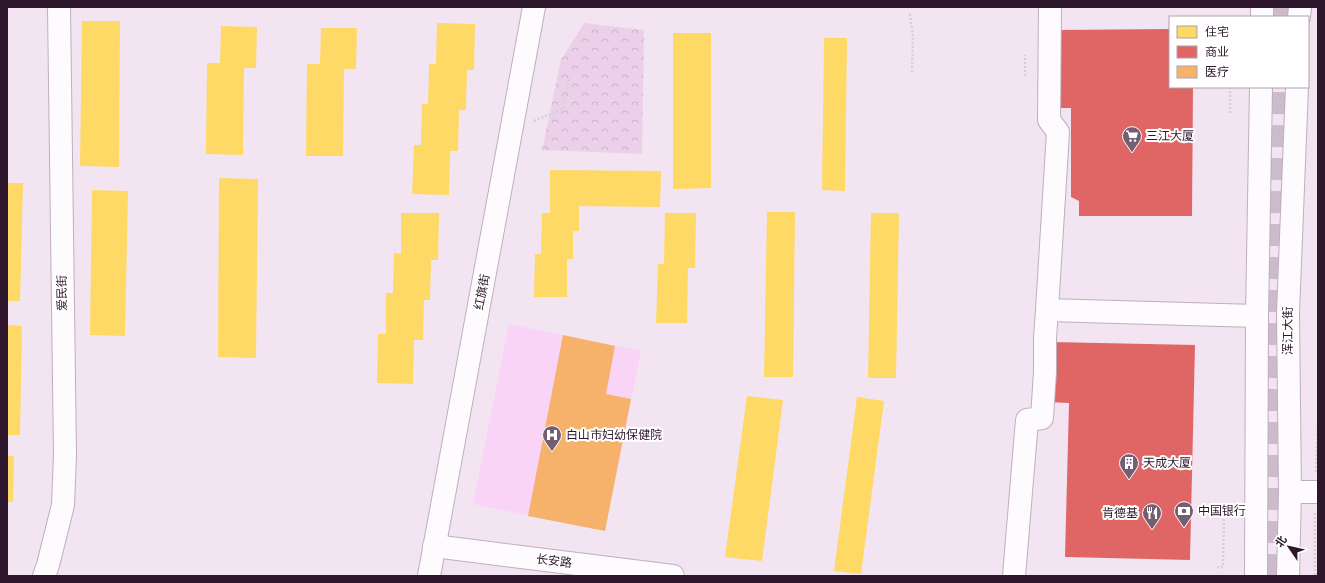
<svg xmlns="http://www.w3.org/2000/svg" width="1325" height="583" font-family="Commissioner,'Noto Sans SC',sans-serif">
<defs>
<pattern id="park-crowns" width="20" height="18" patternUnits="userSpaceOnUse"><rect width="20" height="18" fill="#ecd0e9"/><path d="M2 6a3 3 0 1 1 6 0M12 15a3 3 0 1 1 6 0" fill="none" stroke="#cbb2c8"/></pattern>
</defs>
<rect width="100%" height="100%" fill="#f3e4f1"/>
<polygon fill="#fad4f6" points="509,324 641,351 605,531 473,504"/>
<polygon fill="url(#park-crowns)" points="584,23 644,30 642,154 542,150 561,60"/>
<g fill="#ffd966">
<polygon points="82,21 120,21 119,167 80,166"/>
<polygon points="437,23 475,24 474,70 467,70 466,110 459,110 458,151 450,151 449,195 412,194 414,145 421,145 422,104 428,104 429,64 436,64"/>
<polygon points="221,26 257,27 256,68 244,68 243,155 206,154 207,63 220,63"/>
<polygon points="321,28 357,28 356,69 344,69 343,156 306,156 307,64 320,64"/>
<polygon points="673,33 711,33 711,188 673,189"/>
<polygon points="824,38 847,38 845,191 822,190"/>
<polygon points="550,170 661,171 660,207 579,206 579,231 573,231 573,259 567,259 567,297 534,297 535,254 541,254 542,213 550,213"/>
<polygon points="219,178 258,179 256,358 218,357"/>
<polygon points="7,183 23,183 20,301 7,301"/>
<polygon points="92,190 128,191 125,336 90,335"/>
<polygon points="767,212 795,212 793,377 764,377"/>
<polygon points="401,213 439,213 438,260 431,260 430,300 424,300 423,340 414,340 413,384 377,383 378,334 386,334 386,293 393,293 394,253 401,254"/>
<polygon points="665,213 696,213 695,268 688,268 687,323 656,323 658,264 664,264"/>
<polygon points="871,213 899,213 896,378 868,378"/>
<polygon points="7,325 22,326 20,435 7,435"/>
<polygon points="747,396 783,400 762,561 725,557"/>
<polygon points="857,397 884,401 861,574 834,571"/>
<polygon points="7,456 14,456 13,502 7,502"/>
</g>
<g fill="#e06666">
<polygon points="1170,29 1170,87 1193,87 1192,216 1079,216 1079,201 1071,197 1071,108 1058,108 1058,30"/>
<polygon points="1051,342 1195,345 1190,560 1065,557 1069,403 1049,402"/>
</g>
<polygon fill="#f6b26b" points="563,335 615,346 606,394 631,399 605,531 528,516"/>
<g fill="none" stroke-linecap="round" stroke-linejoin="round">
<g stroke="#ccbbca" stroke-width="22" stroke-dasharray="22 11" stroke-linecap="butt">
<polyline points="1281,17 1281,7"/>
<polyline points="1271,576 1280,87"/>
</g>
<g stroke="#c0aebe" stroke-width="24">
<g id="minor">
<polyline points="1050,7 1049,120 1058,132 1047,310 1257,316"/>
<polyline points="1290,492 1318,492"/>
<polyline points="434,546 673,576"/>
<polyline points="44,576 48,565 63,505 65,455 59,7"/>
<polyline points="1014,576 1027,420 1042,418 1045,372 1045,338 1047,310"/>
</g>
</g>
<g stroke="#c0aebe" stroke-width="24">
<g id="major">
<polyline points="1262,17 1262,7"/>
<polyline points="1299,17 1300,7"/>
<polyline points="429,576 534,7"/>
<polyline points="1256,576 1257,316 1261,87"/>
<polyline points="1288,576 1290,492 1288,313 1297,87"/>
</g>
</g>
<g stroke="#d5d0d4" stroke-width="2.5" stroke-dasharray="2 2" stroke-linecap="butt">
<polyline points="910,14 913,38 912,74"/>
<polyline points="1025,76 1025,55"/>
<polyline points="1230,113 1230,87"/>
<polyline points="534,121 563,109 569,79"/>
<polyline points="1316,472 1318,426"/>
<polyline points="1315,513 1315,576"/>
<polyline points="1217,567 1223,567 1224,512"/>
</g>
<use href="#minor" stroke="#fdfbfd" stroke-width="22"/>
<use href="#major" stroke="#fdfbfd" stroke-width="22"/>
</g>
<defs>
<g id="supermarket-pin" transform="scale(1)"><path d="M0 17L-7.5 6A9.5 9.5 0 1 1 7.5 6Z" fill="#735e72" stroke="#fff"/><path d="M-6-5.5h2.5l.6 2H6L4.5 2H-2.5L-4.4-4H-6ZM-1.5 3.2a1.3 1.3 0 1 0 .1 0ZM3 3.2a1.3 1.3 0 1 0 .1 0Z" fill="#fff"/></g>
<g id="hospital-pin" transform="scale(1)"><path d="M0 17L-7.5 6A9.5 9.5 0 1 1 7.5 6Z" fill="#735e72" stroke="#fff"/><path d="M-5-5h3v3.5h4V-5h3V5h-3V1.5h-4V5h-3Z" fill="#fff"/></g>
<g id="building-pin" transform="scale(1)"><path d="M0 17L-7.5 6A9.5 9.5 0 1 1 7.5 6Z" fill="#735e72" stroke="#fff"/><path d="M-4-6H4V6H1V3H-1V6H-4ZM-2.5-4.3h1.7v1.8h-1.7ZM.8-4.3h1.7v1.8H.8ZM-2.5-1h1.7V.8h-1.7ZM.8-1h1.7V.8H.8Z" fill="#fff"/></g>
<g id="bank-pin" transform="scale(1)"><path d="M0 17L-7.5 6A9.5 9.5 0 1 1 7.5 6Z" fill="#735e72" stroke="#fff"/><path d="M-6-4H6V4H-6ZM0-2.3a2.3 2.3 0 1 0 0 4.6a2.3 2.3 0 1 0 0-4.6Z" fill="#fff"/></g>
<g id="restaurant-pin" transform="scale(1)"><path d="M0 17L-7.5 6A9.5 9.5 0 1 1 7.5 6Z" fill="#735e72" stroke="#fff"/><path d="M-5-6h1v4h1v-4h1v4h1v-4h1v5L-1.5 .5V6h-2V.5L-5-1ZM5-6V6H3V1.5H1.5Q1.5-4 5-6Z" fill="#fff"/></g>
</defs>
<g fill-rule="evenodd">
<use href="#supermarket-pin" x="1132" y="136"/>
<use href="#hospital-pin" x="552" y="435"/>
<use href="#building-pin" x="1129" y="463"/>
<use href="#bank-pin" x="1184" y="511"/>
<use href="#restaurant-pin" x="1152" y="513"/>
</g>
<g text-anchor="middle" stroke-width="4" stroke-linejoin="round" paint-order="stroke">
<g font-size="12" fill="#2e162d" stroke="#fff" text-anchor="start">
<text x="1146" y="140">三江大厦</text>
<text x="566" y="439">白山市妇幼保健院</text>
<text x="1143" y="467">天成大厦</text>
<text x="1198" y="515">中国银行</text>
<text x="1138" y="517" text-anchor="end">肯德基</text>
</g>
<g font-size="12" fill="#2e162d" stroke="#fff">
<text transform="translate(482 292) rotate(-79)" y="4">红旗街</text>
<text transform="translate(62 293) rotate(-91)" y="4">爱民街</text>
<text transform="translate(1288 331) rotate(-90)" y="4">浑江大街</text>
<text transform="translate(554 561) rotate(7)" y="4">长安路</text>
</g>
</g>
<rect width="1325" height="583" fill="none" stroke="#2e162d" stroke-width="16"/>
<rect x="1169" y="16" width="140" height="72" fill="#ffffff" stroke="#aba2ab"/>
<rect x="1177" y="26" width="20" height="12" fill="#ffd966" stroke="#aba2ab"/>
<text x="1205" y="36" font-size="12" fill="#2e162d">住宅</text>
<rect x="1177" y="46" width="20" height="12" fill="#e06666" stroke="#aba2ab"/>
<text x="1205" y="56" font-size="12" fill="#2e162d">商业</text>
<rect x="1177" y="66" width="20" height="12" fill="#f6b26b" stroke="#aba2ab"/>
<text x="1205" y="76" font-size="12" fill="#2e162d">医疗</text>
<g transform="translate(1289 547) rotate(304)" stroke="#ffffff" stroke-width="3" paint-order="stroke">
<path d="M0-3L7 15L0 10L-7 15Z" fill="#2e162d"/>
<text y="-6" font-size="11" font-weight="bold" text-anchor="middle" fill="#2e162d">北</text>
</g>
</svg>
